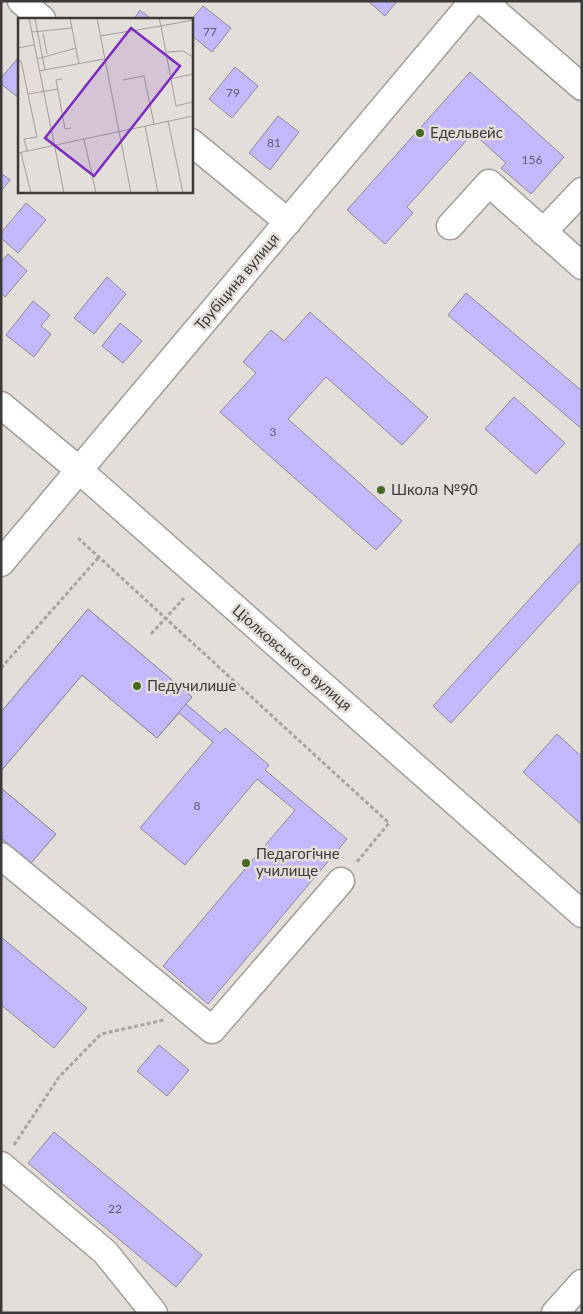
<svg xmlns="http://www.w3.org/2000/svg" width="583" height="1314" font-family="Lato,sans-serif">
<rect width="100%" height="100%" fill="#e4dedb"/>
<g fill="#c3b8fc" stroke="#8c8b90">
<polygon points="368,1 397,1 385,16"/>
<polygon points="203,6 231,28 212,52 191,35 191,20"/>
<polygon points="140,10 151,19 134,19"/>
<polygon points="19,57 19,98 1,84 1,78"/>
<polygon points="235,67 258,86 232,118 209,99"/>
<polygon points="470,72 564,157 531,194 501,168 506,163 473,133 407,207 413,213 385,244 347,210"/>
<polygon points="278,116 299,132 270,170 249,153"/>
<polygon points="1,173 10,180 1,191"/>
<polygon points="26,203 46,220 18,253 1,238 1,233"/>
<polygon points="8,254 27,271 5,297 1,293 1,262"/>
<polygon points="107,277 126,294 94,334 74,318"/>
<polygon points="466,293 582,391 582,429 448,315"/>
<polygon points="33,301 50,315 41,326 51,334 34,357 6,335"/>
<polygon points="310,312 428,417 402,445 326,377 288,419 402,521 376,550 220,412 256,373 243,362 271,330 284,341"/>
<polygon points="120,323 142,341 123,363 102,346"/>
<polygon points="514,397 565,443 536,474 485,429"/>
<polygon points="582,541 582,579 451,723 433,706"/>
<polygon points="88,609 192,697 186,704 220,733 225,728 269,765 265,770 347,839 208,1004 163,966 295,810 257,779 185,865 140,828 213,742 179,713 157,738 82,675 1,771 1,712"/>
<polygon points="88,609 192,697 157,738 82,675 1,771 1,712"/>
<polygon points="557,734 582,757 582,825 523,772"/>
<polygon points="1,788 56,834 31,863 1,838"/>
<polygon points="1,788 56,834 31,863 1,838"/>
<polygon points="1,937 87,1008 54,1048 1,1005"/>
<polygon points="159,1045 189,1070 167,1096 137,1071"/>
<polygon points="54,1132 202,1255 176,1287 28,1163"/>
</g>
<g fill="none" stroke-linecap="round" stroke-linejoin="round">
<g stroke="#a29c99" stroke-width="29">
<g id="minor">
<polyline points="21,1 42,19"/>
<polyline points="483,1 582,87"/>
<polyline points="191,142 288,222"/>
<polyline points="450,226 489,183 582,266"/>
<polyline points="543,232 582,191"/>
<polyline points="1,405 79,470 582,914"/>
<polyline points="1,563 473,1"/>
<polyline points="1,856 212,1030 341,881"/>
<polyline points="1,1165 105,1252 154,1313"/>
<polyline points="555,1313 582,1283"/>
</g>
</g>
<g stroke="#a8a3a1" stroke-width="3" stroke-dasharray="4 2.5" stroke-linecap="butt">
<polyline points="78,538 389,823 356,863"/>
<polyline points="151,634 184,598"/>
<polyline points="1,668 99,557"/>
<polyline points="14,1145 59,1077 101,1034 164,1020"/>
</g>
<use href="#minor" stroke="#fff" stroke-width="26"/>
</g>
<g fill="#446923" stroke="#e4dedb" stroke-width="2">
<circle cx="420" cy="133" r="5"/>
<circle cx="381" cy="490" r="5"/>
<circle cx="137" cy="686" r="5"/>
<circle cx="246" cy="863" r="5"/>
</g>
<g text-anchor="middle" stroke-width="5" stroke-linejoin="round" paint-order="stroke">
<g font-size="12" fill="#5e5a6a">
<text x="210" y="36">77</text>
<text x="233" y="97">79</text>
<text x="274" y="147">81</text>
<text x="532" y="164">156</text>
<text x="273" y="436">3</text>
<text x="197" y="810">8</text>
<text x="115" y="1213">22</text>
</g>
<g font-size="15" fill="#3c3a39" stroke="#e4dedb" text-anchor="start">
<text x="430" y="138">Едельвейс</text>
<text x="391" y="495">Школа №90</text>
<text x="147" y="691">Педучилише</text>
<text x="256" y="859">Педагогічне<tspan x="256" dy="17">училище</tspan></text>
</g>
<g font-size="15" fill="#3c3a39" stroke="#e4dedb">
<text transform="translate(237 282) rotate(-50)" y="5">Трубіцина вулиця</text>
<text transform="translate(292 658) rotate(41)" y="5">Ціолковського вулиця</text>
</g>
</g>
<g transform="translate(18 18)">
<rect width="175" height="175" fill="#e4dedb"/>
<path fill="none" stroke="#a19c9a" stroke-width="1" d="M11,0L46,175M52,0L61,46M79,0L113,175M141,0L143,8L175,2M17,1L27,52M14,14L54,10M25,15L29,36M82,18L143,8L158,88L174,84L175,88M0,30L16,27M149,34L165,33L175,39M19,41L58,30M0,43H3L19,119L6,121L9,133M21,53L86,41M44,61L38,62L47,111L53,110M152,61L175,56M105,62L126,58L136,106M10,76L40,71M150,103L165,175M127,108L140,175M66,121L78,175M0,135L175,98M3,135L13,175"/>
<path fill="#7b2cbf" fill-opacity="0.15" stroke="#7b2cbf" stroke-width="2.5" d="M113,10L162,48L76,158L27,120Z"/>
<rect width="175" height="175" fill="none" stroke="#3c3a39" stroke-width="2.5"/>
</g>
<rect width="583" height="1314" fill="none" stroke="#3c3a39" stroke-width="5"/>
</svg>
